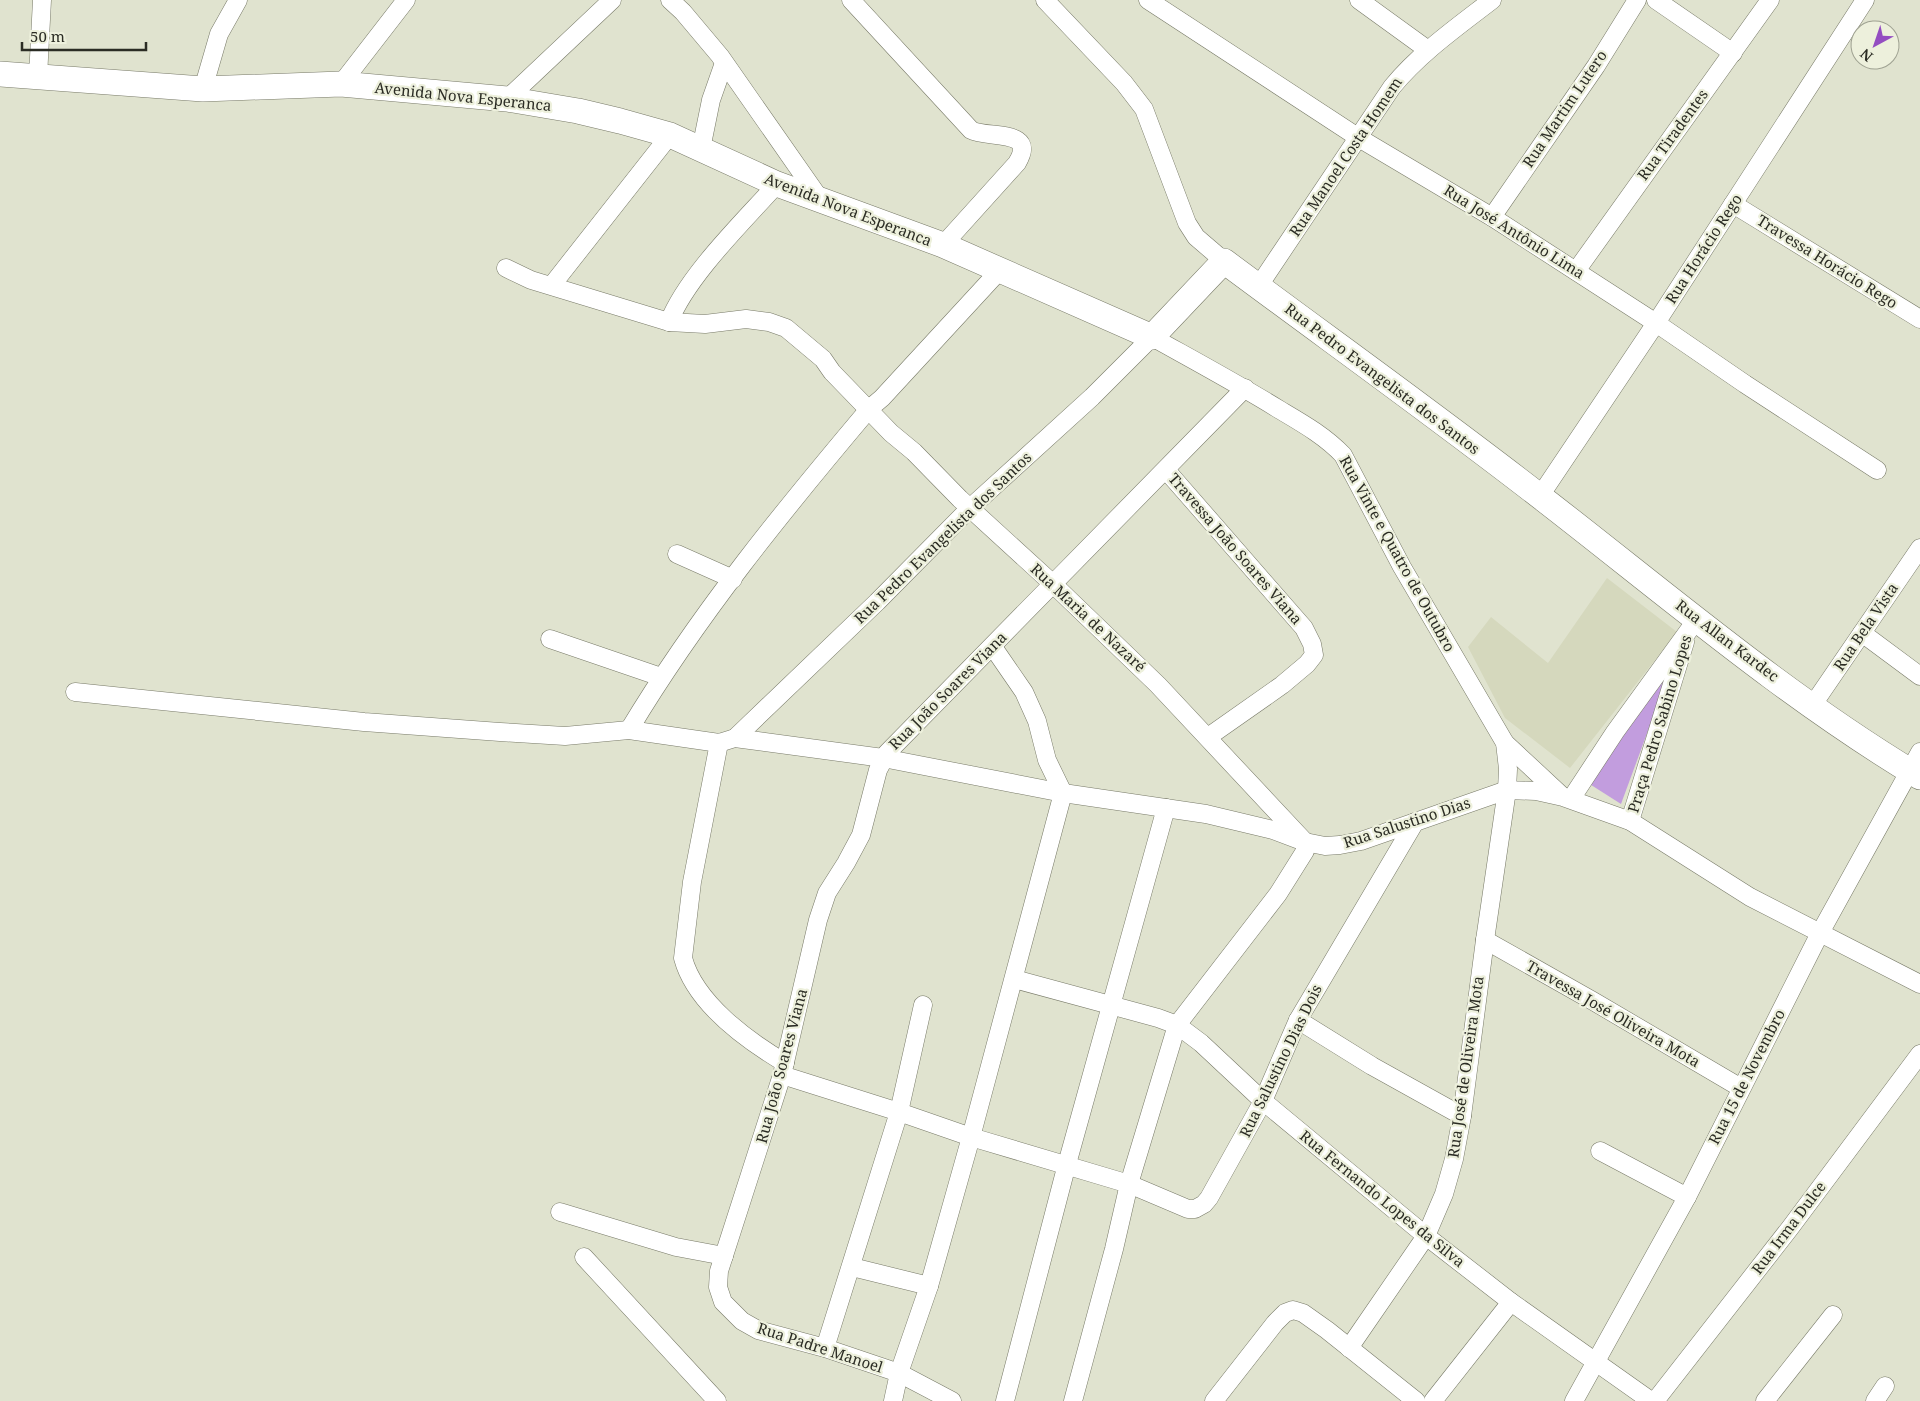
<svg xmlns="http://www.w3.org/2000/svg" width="1920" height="1401" font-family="'Noto Serif',serif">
<rect width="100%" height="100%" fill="#e0e3cf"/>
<polygon fill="#d5d8bd" points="1607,578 1677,632 1570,768 1505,718 1468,647 1491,617 1548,663"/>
<polygon fill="#c29dde" points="1670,671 1621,804 1588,783"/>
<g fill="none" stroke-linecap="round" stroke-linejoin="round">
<g stroke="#787a68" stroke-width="19">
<g id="minor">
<polyline points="670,0 683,12 720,56 822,202"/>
<path d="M851,0L971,130C987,139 1038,128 1017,163L943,245"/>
<polyline points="1045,0 1124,83 1144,109 1187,223 1196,237 1224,261"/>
<polyline points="1148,0 1359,138 1492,217 1656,323 1745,384 1877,470"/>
<polyline points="1359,0 1428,50"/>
<polyline points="1656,0 1733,53"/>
<polyline points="38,77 42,0"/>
<polyline points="341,84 406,0"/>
<polyline points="203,89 219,34 238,0"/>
<polyline points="507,99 612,0"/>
<polyline points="701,149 711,100 724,63"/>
<polyline points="1733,204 1920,319"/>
<polyline points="1492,217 1596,66 1637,0"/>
<polyline points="506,268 531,280 669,322 705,324 746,319 769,322 786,328 823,359 832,372 891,433 914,452 960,499 1053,584 1158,685 1305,842 1305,851 1278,894 1177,1025 1129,1184 1114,1249 1073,1401"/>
<polyline points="1576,271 1770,0"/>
<polyline points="552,285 670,135"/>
<path d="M1258,287L1392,87C1420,53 1457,27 1492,0"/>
<path d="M669,322C687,276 743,222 777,184"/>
<polyline points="1166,470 1304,628 1312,644 1314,655 1307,664 1282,685 1208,737"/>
<polyline points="1540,496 1656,323 1865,0"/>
<polyline points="677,554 733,579"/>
<polyline points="1862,633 1920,676"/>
<polyline points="550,639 661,677"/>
<polyline points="75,692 364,722 500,732 565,736 629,730 719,743 735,738 883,758 1063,793 1206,814 1273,830 1305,842 1325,846 1340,845 1361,841 1507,790 1485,940 1462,1116 1454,1159 1444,1194 1426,1236 1349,1348"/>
<polyline points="1812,706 1920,548"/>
<path d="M629,730C698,615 783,511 869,409L882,398L1000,270"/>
<path d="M735,738L877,602L970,508L1092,397L1152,337C1195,361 1238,384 1280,410C1302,423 1325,436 1343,455L1402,567L1505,743L1508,769L1507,790L1536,791L1563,797L1630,821L1750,897L1920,984"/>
<path d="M719,743L692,882L683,958C695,1003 748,1041 785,1063"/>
<polyline points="1505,743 1562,796"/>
<polyline points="1571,799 1615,732 1697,619"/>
<polyline points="1630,821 1685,642"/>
<polyline points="1485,940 1593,1001 1741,1088"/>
<polyline points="1014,979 1158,1018 1177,1025 1201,1043 1263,1101 1426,1236 1511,1302 1651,1401"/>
<polyline points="1298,1020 1372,1066 1462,1116"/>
<polyline points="782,1075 899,1112 971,1137 1129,1184 1188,1209 1195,1209 1204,1204 1209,1198 1263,1101 1298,1020 1415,822"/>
<polyline points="1600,1151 1687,1197"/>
<polyline points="560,1212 676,1247 724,1256"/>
<polyline points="584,1257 717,1401"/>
<polyline points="852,1267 929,1286"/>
<polyline points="825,1348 899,1112 923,1005"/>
<polyline points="893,1401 899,1373 929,1286 971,1137 1063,793 1047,760 1037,721 1024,692 993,647"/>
<polyline points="952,1401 899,1373 825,1348 758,1330 742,1321 723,1302 718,1287 719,1271 782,1075 818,920 827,893 846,863 861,835 878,770 887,753 1245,388"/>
<polyline points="1005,1401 1067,1164 1166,808"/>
<polyline points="1214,1401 1275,1323 1285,1313 1293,1310 1303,1313 1327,1330 1416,1401"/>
<polyline points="1433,1401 1511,1302"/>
<polyline points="1574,1401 1687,1197 1820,933 1920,752"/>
<polyline points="1655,1401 1790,1228 1920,1054"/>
<polyline points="1765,1401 1833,1315"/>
<polyline points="1875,1401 1885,1386"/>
</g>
</g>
<g stroke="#787a68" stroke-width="26">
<path id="secondary" d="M0,74L203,89L341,84L507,99L578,111L620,121L670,135L777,184L943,245L1152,337L1224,261C1330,340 1438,417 1542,498C1665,593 1786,697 1920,777"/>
</g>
<use href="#minor" stroke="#fff" stroke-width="18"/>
<use href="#secondary" stroke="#fff" stroke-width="25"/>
</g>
<g text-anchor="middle" stroke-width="4.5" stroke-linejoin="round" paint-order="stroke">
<g font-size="15" fill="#2b2c24" stroke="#edf0dc">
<text transform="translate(463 97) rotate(6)" y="5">Avenida Nova Esperanca</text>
<text transform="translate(1565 109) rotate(-56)" y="5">Rua Martim Lutero</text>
<text transform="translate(1673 135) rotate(-54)" y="5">Rua Tiradentes</text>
<text transform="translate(1346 157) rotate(-56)" y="5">Rua Manoel Costa Homem</text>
<text transform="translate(848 210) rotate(21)" y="5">Avenida Nova Esperanca</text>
<text transform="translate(1514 232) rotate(32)" y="5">Rua José Antônio Lima</text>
<text transform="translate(1704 249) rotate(-57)" y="5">Rua Horácio Rego</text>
<text transform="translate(1827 262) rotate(32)" y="5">Travessa Horácio Rego</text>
<text transform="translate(1382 379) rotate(37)" y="5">Rua Pedro Evangelista dos Santos</text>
<text transform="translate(943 538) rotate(-44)" y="5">Rua Pedro Evangelista dos Santos</text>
<text transform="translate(1235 549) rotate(49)" y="5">Travessa João Soares Viana</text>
<text transform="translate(1397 554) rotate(61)" y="5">Rua Vinte e Quatro de Outubro</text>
<text transform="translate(1088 618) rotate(43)" y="5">Rua Maria de Nazaré</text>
<text transform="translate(1866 627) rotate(-56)" y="5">Rua Bela Vista</text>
<text transform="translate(1727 641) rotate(37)" y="5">Rua Allan Kardec</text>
<text transform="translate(948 691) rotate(-45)" y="5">Rua João Soares Viana</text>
<text transform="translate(1660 724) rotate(-73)" y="5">Praça Pedro Sabino Lopes</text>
<text transform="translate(1407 823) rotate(-18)" y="5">Rua Salustino Dias</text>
<text transform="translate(1613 1014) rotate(30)" y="5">Travessa José Oliveira Mota</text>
<text transform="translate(1281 1061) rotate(-64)" y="5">Rua Salustino Dias Dois</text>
<text transform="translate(782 1066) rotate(-75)" y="5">Rua João Soares Viana</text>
<text transform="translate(1466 1067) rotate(-82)" y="5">Rua José de Oliveira Mota</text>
<text transform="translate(1747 1077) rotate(-63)" y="5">Rua 15 de Novembro</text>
<text transform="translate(1382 1199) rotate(39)" y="5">Rua Fernando Lopes da Silva</text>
<text transform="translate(1789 1228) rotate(-53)" y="5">Rua Irma Dulce</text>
<text transform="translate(820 1348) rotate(18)" y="5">Rua Padre Manoel</text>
</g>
</g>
<g transform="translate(1875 45) rotate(220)"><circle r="24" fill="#edf0dc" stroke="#9fa292"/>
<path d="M0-4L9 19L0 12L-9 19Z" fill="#944dc1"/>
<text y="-8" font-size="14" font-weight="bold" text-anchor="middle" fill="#2b2c24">N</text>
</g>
<path d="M22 42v8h124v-8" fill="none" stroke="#2b2c24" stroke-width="2.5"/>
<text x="30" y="42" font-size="15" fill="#2b2c24" stroke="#edf0dc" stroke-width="4" paint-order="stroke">50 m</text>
</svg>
